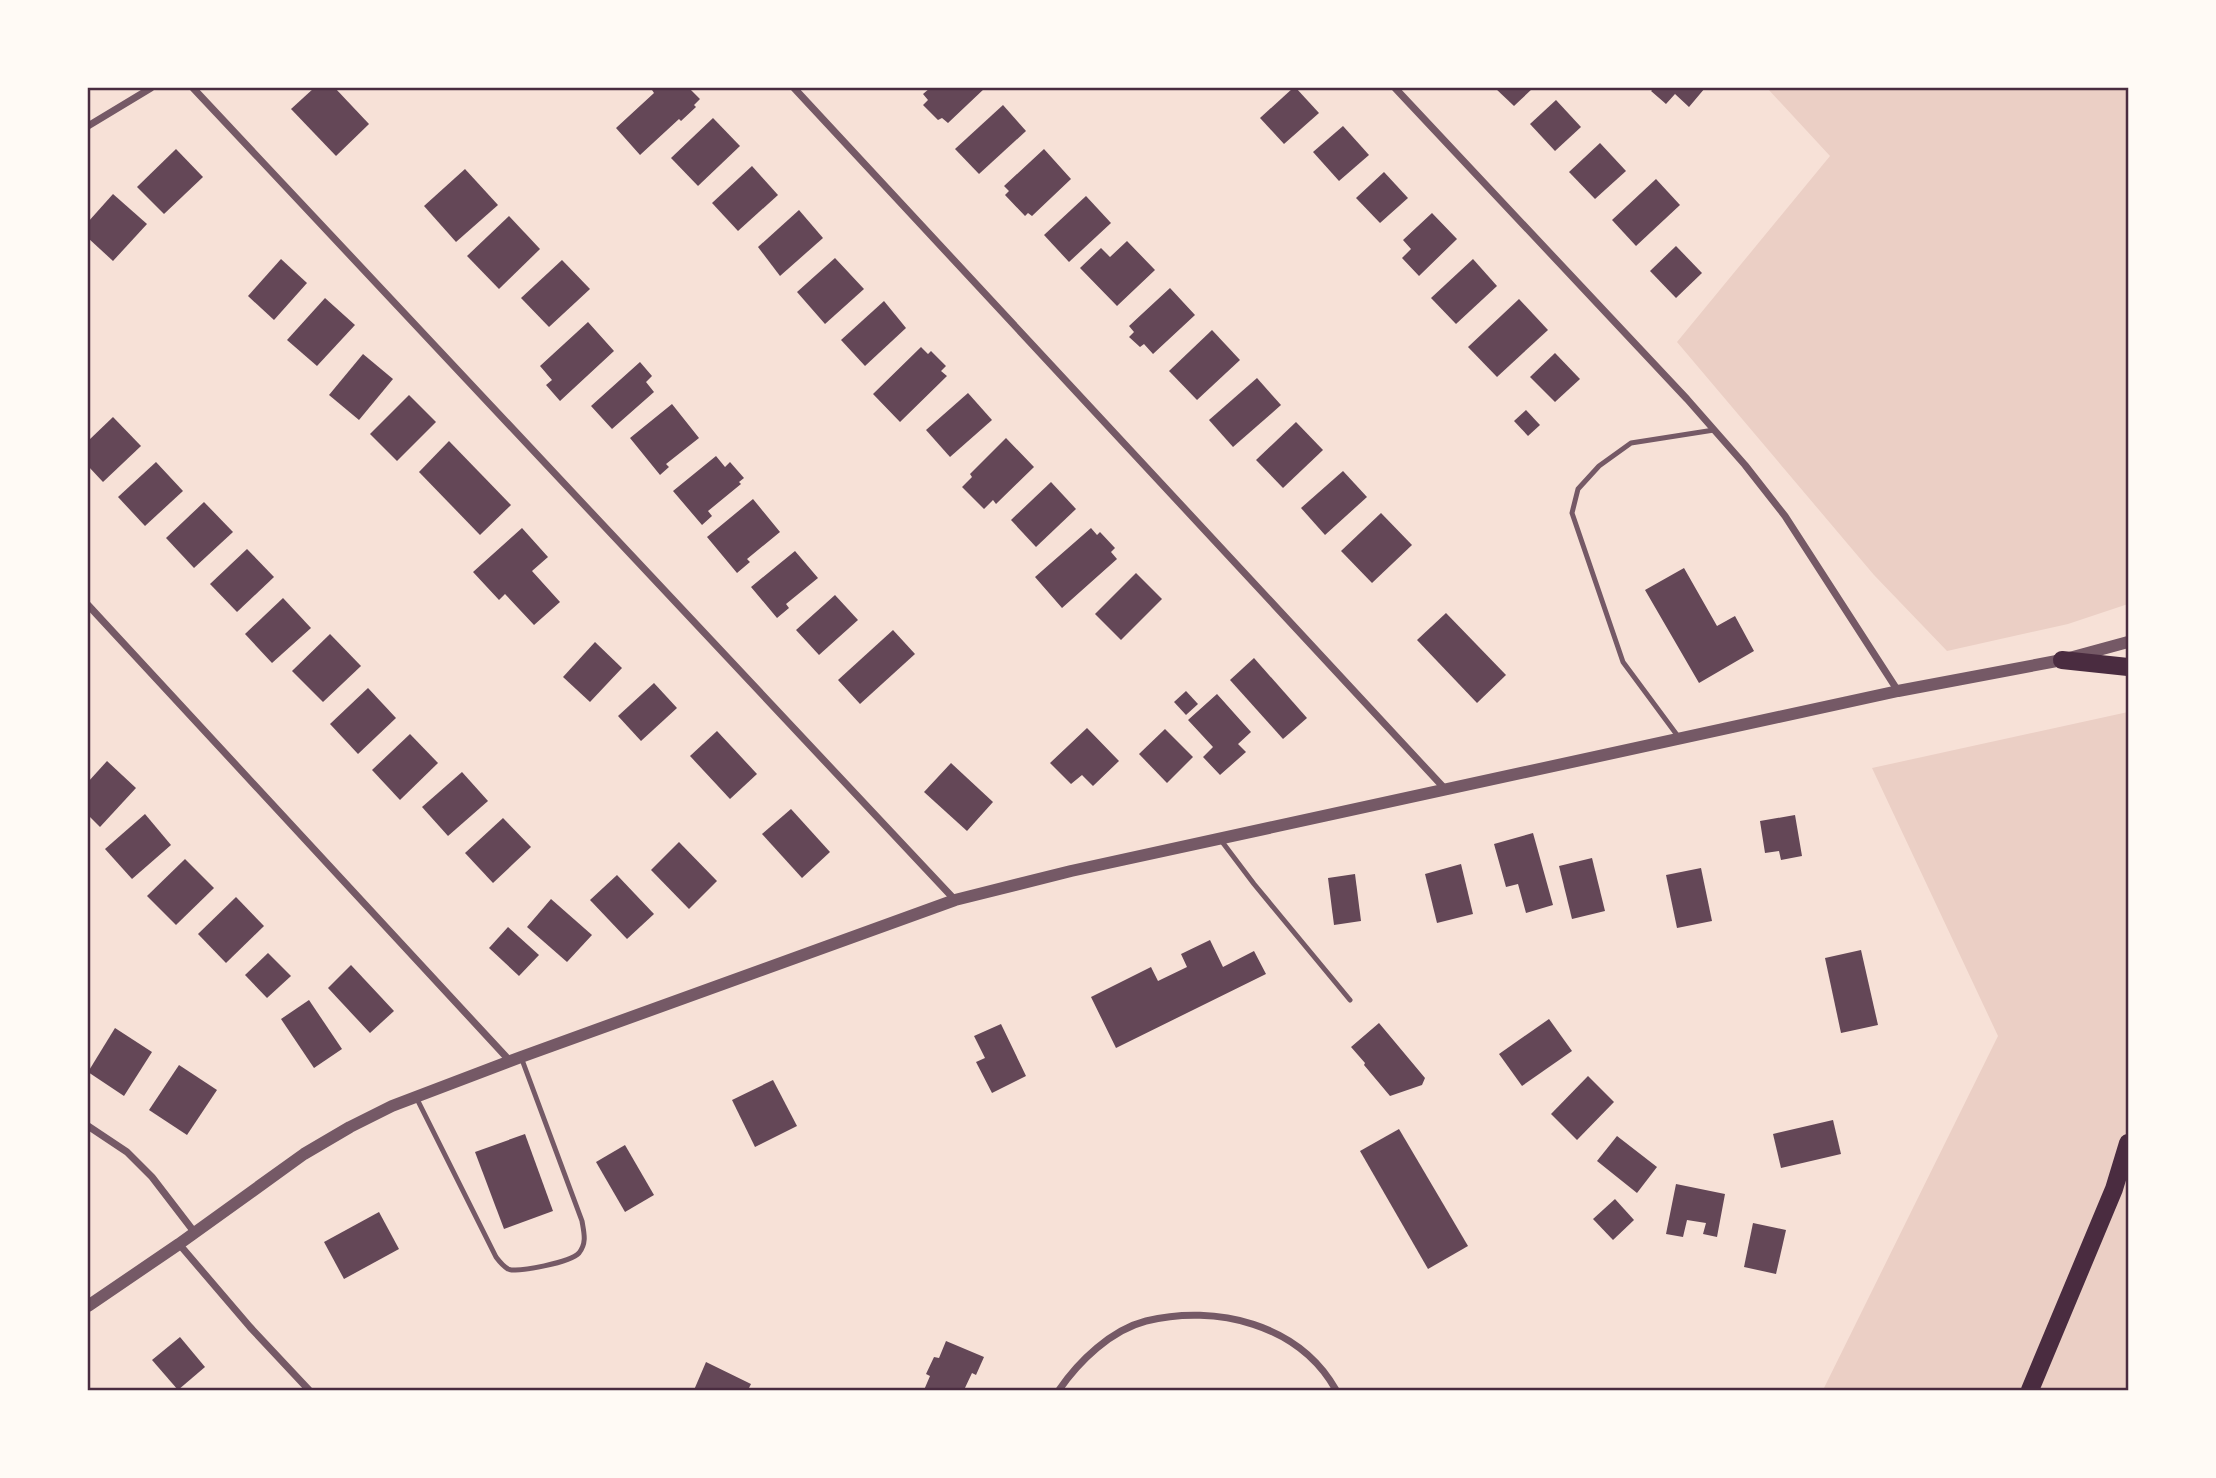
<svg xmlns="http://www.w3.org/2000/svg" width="2216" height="1478" font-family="'Public Sans',sans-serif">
<rect width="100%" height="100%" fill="#f7e1d7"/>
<g fill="#ebcfc5">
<polygon points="1767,88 2128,88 2128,604 2068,624 1947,651 1874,575 1677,342 1830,156"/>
<polygon points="2128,712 2128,1390 1823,1390 1998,1036 1872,768"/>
</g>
<g fill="#644757">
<polygon points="314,88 335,88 369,124 336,156 291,109"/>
<polygon points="654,88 689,88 700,99 694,105 696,107 681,121 679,119 640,155 616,128 654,93 652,90"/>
<polygon points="930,88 985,88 948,123 942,118 938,120 923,105 928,100 923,94"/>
<polygon points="1293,88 1296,88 1319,113 1284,144 1260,118"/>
<polygon points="1495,88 1533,88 1514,106"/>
<polygon points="1654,88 1705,88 1689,107 1675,94 1666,104 1651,91"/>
<polygon points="1556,100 1581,127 1555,151 1530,124"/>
<polygon points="1003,105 1026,131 979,174 955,149"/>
<polygon points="713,118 740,146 698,186 671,158"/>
<polygon points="1343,126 1369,155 1339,181 1313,152"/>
<polygon points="1600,143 1626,171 1595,199 1569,172"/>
<polygon points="176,149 203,177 164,214 137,187"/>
<polygon points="1044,149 1071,179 1032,216 1028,213 1025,216 1005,195 1009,191 1004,186"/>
<polygon points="752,166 778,195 738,231 712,203"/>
<polygon points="465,169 498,205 456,242 424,206"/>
<polygon points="1384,172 1408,198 1380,223 1356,198"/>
<polygon points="1656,179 1680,205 1636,246 1612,220"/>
<polygon points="113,194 147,224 113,261 88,238 88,222"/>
<polygon points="1086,196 1111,223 1069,262 1044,235"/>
<polygon points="799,210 823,238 780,276 758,247"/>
<polygon points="1432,213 1457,239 1419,276 1402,258 1411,249 1403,240"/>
<polygon points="509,216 540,249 499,289 467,256"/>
<polygon points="1127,241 1155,270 1117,306 1080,268 1101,248 1110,257"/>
<polygon points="1676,246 1702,273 1676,298 1650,271"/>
<polygon points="835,258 864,289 825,324 797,292"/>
<polygon points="281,259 307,283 274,320 248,296"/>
<polygon points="1473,259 1497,286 1456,324 1431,298"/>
<polygon points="562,260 590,289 549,327 521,298"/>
<polygon points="1170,288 1195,315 1153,354 1144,344 1140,347 1129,337 1134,332 1129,326"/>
<polygon points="325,298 355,325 317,366 287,340"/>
<polygon points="1519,299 1548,330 1497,377 1468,347"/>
<polygon points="884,301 906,328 865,366 841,340"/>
<polygon points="588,322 614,351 560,401 546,385 552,380 540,366"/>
<polygon points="1212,330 1240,360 1197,400 1169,371"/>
<polygon points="921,347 928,354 931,351 946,366 941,371 947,376 900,422 873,394"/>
<polygon points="1555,353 1580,379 1555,402 1530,377"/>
<polygon points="363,354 393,379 359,420 329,395"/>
<polygon points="640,362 652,376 646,382 654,392 612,429 591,406"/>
<polygon points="1257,378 1281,405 1233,447 1209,420"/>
<polygon points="968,393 992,420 950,457 926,430"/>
<polygon points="409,395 436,422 397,461 370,434"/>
<polygon points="672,404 699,438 666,464 669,467 660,475 630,438"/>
<polygon points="1526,410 1540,425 1528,436 1514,421"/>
<polygon points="113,417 141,446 103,482 88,466 88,441"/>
<polygon points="1296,422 1323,450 1283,488 1256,460"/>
<polygon points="1006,438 1034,467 996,504 993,500 984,509 962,487 972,477 970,474"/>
<polygon points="449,441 511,505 480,535 419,472"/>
<polygon points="716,456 725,467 730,462 744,478 739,482 741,484 708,511 712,516 702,525 673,491"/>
<polygon points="156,462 183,491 145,526 118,497"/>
<polygon points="1343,471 1367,497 1325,535 1301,508"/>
<polygon points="1051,482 1076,509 1036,547 1011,520"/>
<polygon points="753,499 780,532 747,559 750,562 737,573 707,537"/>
<polygon points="204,502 233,532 194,568 166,538"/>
<polygon points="1381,513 1412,545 1372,583 1341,551"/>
<polygon points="522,528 548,557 532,571 560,602 534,625 505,594 499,600 473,572"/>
<polygon points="1091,528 1097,535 1100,532 1115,548 1111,552 1117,559 1062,608 1035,577"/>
<polygon points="247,549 274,577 237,612 210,584"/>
<polygon points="795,551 818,578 786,604 789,608 777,618 751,587"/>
<polygon points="1684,568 1717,626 1735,616 1754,651 1699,683 1645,590"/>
<polygon points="1136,573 1162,599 1121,640 1095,614"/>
<polygon points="835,595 858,620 819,655 796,630"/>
<polygon points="283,598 311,628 272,663 245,634"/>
<polygon points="1446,613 1506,675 1477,703 1417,640"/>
<polygon points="893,630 915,654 860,704 838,680"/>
<polygon points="330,634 361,666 323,702 292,671"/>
<polygon points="595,642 622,668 590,702 563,677"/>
<polygon points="1254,658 1307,718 1283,739 1230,680"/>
<polygon points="654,683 677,708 641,741 618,716"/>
<polygon points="368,688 396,718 358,754 330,724"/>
<polygon points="1186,691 1198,704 1186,715 1174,702"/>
<polygon points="1217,694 1251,732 1238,744 1246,752 1220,775 1203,757 1213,747 1188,720"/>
<polygon points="1087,728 1119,761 1093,786 1082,775 1071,784 1050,763"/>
<polygon points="1165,729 1193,757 1167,783 1139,754"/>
<polygon points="717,731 757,774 730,799 690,756"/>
<polygon points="410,734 438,763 400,800 372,770"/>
<polygon points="107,761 136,788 100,827 88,815 88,782"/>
<polygon points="951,763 993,802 967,831 924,792"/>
<polygon points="462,772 488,801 448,836 422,807"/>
<polygon points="791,809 830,852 802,878 762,834"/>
<polygon points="145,814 171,845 132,879 105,849"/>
<polygon points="1795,815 1802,856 1781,860 1779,851 1765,853 1760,821"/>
<polygon points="503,818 531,847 493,883 465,853"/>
<polygon points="1533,833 1553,905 1526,913 1518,884 1506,887 1494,844"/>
<polygon points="679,842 717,881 689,909 651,870"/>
<polygon points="1592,858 1605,911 1572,919 1559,866"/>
<polygon points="185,859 214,888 176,925 147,896"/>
<polygon points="1461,864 1473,914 1437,923 1425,874"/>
<polygon points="1701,868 1712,921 1677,928 1666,875"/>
<polygon points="1355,874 1361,921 1334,925 1328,878"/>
<polygon points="617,875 654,914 627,939 590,900"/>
<polygon points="236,897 264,926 226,963 198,934"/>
<polygon points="551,899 592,935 567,962 527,927"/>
<polygon points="508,927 539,955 519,976 489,948"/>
<polygon points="1210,940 1223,967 1254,951 1266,974 1116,1048 1091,997 1151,967 1158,981 1187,967 1181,954"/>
<polygon points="1861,950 1878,1025 1841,1033 1825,958"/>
<polygon points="268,953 291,976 267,998 245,975"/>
<polygon points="351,965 394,1011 370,1033 328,988"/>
<polygon points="309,1000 342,1049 314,1068 281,1019"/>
<polygon points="1549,1019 1572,1051 1522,1086 1499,1054"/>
<polygon points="1379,1023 1425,1078 1422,1085 1390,1096 1364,1065 1365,1063 1351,1047"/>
<polygon points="1001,1024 1026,1076 992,1093 976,1062 985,1058 974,1036"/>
<polygon points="115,1028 152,1052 124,1096 88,1072"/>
<polygon points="179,1065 217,1090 187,1135 149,1110"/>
<polygon points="1588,1076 1614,1102 1577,1140 1551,1114"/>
<polygon points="773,1080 797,1126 755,1147 732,1100"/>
<polygon points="1833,1120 1841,1154 1781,1168 1773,1134"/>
<polygon points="1399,1129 1468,1246 1428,1269 1360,1151"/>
<polygon points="525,1134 553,1211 504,1229 475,1152"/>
<polygon points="1617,1136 1657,1167 1637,1193 1597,1161"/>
<polygon points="625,1145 654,1195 625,1212 596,1162"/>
<polygon points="1676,1184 1725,1194 1717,1237 1703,1234 1706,1223 1687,1220 1683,1237 1666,1234"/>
<polygon points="1615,1199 1634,1220 1613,1240 1593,1219"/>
<polygon points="379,1212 399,1249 344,1279 324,1242"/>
<polygon points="1753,1223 1786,1230 1776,1274 1744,1267"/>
<polygon points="180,1337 205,1367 178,1390 152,1360"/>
<polygon points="946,1341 984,1357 976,1375 972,1373 964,1390 924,1390 930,1376 926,1374 934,1357 939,1358"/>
<polygon points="706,1362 751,1384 749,1388 754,1390 694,1390"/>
</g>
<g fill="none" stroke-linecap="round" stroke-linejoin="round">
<g stroke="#755966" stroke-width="5">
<polyline points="1680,739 1623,662 1572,513 1578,489 1599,466 1631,443 1714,430"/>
<polyline points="1220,839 1254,884 1350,1000"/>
<path d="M416,1097L496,1257C499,1261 503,1266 508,1269C518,1273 571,1262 579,1253C587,1243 584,1233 582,1221L521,1057"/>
</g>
<g stroke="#755966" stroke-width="7">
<polyline points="193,88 955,900"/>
<polyline points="794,88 1446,790"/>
<polyline points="1395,88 1687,399 1745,465 1785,516 1898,691"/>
<polyline points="88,126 151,88"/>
<polyline points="88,605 510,1061"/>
<polyline points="88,1126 127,1152 152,1177 195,1233"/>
<polyline points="179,1244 250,1327 309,1390"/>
<path d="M1059,1390C1079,1361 1111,1330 1146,1321C1216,1304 1299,1324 1336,1390"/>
</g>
<polyline stroke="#755966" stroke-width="12" points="88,1306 179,1244 304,1154 350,1127 392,1106 521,1057 955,900 1071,871 1898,691 2062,660 2128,642"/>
<g stroke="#4a2c40" stroke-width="18">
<polyline points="2062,660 2128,667"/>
<polyline points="2030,1390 2114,1189 2128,1143"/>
</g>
</g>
<rect width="2216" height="1478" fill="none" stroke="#fffaf5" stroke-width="178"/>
<rect x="89" y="89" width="2038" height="1300" fill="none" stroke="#4a2c40" stroke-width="2.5"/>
</svg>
